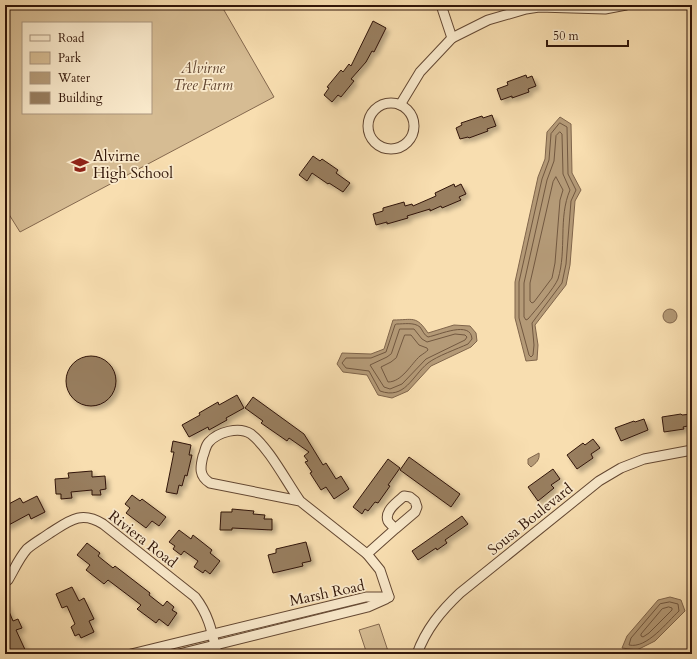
<svg xmlns="http://www.w3.org/2000/svg" width="697" height="659" font-family="Cardo,serif">
<defs>
<filter id="shadow"><feDropShadow dx="3.5" dy="3.5" stdDeviation="2" flood-color="#0004"/></filter>
</defs>
<rect width="100%" height="100%" fill="#f8deb0"/>
<filter id="stains"><feTurbulence type="fractalNoise" baseFrequency=".005" numOctaves="4"/><feColorMatrix values="0 0 0 0 .2 0 0 0 0 .09 0 0 0 0 .02 0 0 0 .5 -.17"/></filter>
<radialGradient id="worn" r=".72"><stop offset=".6" stop-color="#630" stop-opacity="0"/><stop offset="1" stop-color="#630" stop-opacity=".3"/></radialGradient>
<g fill="#d6bc93" stroke="#84684e" fill-rule="evenodd">
<path d="M5,5H221L274,97L20,232L5,208ZM23,23H151V113H23Z"/>
<polygon points="379,624 388,651 379,654 367,654 359,630"/>
</g>
<g fill="#b49a77" stroke="#80654b">
<polygon points="560,117 571,124 572,173 581,190 575,201 570,265 566,285 535,325 538,345 537,360 526,361 515,318 515,282 538,177 545,159 547,132"/>
<circle cx="670" cy="316" r="7"/>
<path d="M393,320C413,320 416,315 428,333L454,325L470,326L476,333L477,341L471,347L431,366L408,391L392,398L378,395L367,375L343,372L337,364L342,353L371,354L384,349Z"/>
<path d="M539,453C540,460 536,463 531,467L528,464V459Z"/>
<polygon points="670,597 681,600 685,611 655,641 637,650 622,648 627,636 658,600"/>
</g>
<g fill="none" stroke-linecap="round" stroke-linejoin="round">
<g stroke="#725840" stroke-width="1">
<polygon points="560,123 567,127 568,174 576,190 571,201 566,264 562,283 532,323 534,345 533,355 531,357 529,355 519,318 519,282 542,179 549,160 551,134"/>
<path d="M560,132L562,134L563,174L570,190C558,218 567,250 558,279C555,287 535,311 528,319L526,320L524,317V283L547,180L554,161L556,136Z"/>
<polygon points="556,177 563,190 560,200 555,263 552,278 534,302 532,303 530,301 530,283 553,182"/>
<path d="M397,324C404,324 414,322 420,327C423,331 424,335 428,337C439,335 471,320 472,339L468,344C457,349 437,356 428,363C412,376 405,400 380,391L369,371L346,368L342,363L346,358H371L386,352L395,325Z"/>
<polygon points="400,329 414,329 422,339 427,342 455,334 465,335 467,337 465,340 426,359 402,384 390,389 384,387 370,365 387,357 391,354"/>
<path d="M405,335H411L419,345L427,348L428,350C426,352 423,354 420,356C411,364 402,382 388,382L381,367L391,362L396,358Z"/>
<path d="M670,602L678,604L679,611C667,622 647,649 629,645L631,638L660,604Z"/>
<polygon points="669,607 672,608 672,610 649,633 643,637 641,636 641,634 662,609"/>
</g>
</g>
<g fill="#987e5f" stroke="#311508" filter="url(#shadow)">
<polygon points="373,21 386,28 374,52 372,51 366,62 351,79 354,81 341,97 338,95 332,102 324,95 329,88 327,87 341,70 343,72 349,64 351,66"/>
<polygon points="526,75 527,78 532,76 536,86 528,89 529,92 512,98 512,96 501,100 497,89 508,85 507,82"/>
<polygon points="492,115 496,126 487,129 488,131 469,138 468,137 460,139 456,128 462,125 461,123 482,116 483,118"/>
<polygon points="313,156 320,161 322,159 338,170 336,173 350,183 343,192 329,183 328,184 312,173 307,181 299,175"/>
<polygon points="454,184 455,187 461,184 466,194 459,197 461,200 442,208 441,206 430,211 430,209 407,216 408,218 387,224 387,222 376,225 373,214 383,211 383,208 404,202 405,206 412,204 413,206 436,196 435,193"/>
<circle cx="91" cy="381" r="25"/>
<polygon points="237,395 244,408 226,418 227,420 209,430 208,427 189,437 182,425 200,415 199,413 218,402 219,405"/>
<polygon points="253,397 304,434 323,465 326,463 336,479 341,476 349,489 334,499 326,487 321,490 310,473 312,472 305,462 308,461 304,456 309,452 289,438 287,441 261,423 263,421 245,408"/>
<polygon points="681,414 682,415 692,414 692,425 683,427 684,429 664,432 662,417"/>
<polygon points="644,419 648,430 621,441 615,428 634,421 635,422"/>
<polygon points="593,439 600,448 591,454 593,458 577,469 567,455 583,443 585,445"/>
<polygon points="173,441 191,445 189,455 192,455 187,476 185,475 182,486 179,485 177,494 166,492 174,452 171,452"/>
<polygon points="409,457 460,494 451,507 400,470"/>
<polygon points="388,459 400,468 388,485 390,486 378,503 375,502 368,511 365,509 362,514 353,507"/>
<polygon points="553,469 560,479 551,485 554,488 538,501 528,487"/>
<polygon points="92,471 92,477 105,476 106,489 100,490 101,495 92,495 92,490 71,492 72,498 61,499 61,494 56,494 55,479 69,478 68,473"/>
<polygon points="132,495 140,501 142,499 166,517 159,526 152,521 146,528 126,513 130,508 125,504"/>
<polygon points="37,496 45,512 31,519 29,514 5,527 5,506 20,498 23,503"/>
<polygon points="232,509 254,511 253,514 265,515 264,519 272,519 272,530 232,528 232,530 220,530 221,512 232,512"/>
<polygon points="462,516 468,524 445,540 447,543 437,550 436,548 418,560 412,551"/>
<polygon points="179,530 191,539 193,535 212,550 210,553 220,561 210,574 205,570 203,573 194,567 198,561 184,551 181,555 173,549 175,546 169,542"/>
<polygon points="306,542 311,561 302,563 303,566 273,573 268,555 276,553 276,549"/>
<polygon points="87,543 100,553 98,556 113,568 115,566 150,593 149,595 163,606 167,601 174,607 172,610 177,613 168,626 159,619 156,623 137,609 141,605 108,580 104,584 86,570 90,565 77,555"/>
<polygon points="72,587 79,601 84,598 94,619 89,621 94,632 81,638 79,634 75,636 71,627 75,624 67,606 62,608 56,594"/>
<polygon points="5,602 13,621 18,619 22,628 16,630 27,654 5,654"/>
</g>
<g fill="none" stroke-linecap="round" stroke-linejoin="round">
<g stroke="#634732" stroke-width="11">
<g id="minor">
<polyline points="441,5 452,38"/>
<circle cx="391" cy="126" r="23"/>
<polyline points="400,105 420,72 452,38 488,20 526,9 539,7 605,9 626,5"/>
<path d="M300,501C286,481 269,448 251,434C239,426 218,432 209,442C205,446 205,452 203,456C200,468 199,476 210,483L300,501L367,554L380,570L389,597"/>
<path d="M367,554L395,529L415,512L417,507L415,501L410,497L404,496C397,502 384,511 388,521C389,523 393,526 395,529"/>
<path d="M5,582L8,580C14,570 19,558 27,549C34,543 43,538 50,533C69,521 81,510 103,524L195,597C209,615 212,632 217,654"/>
<polyline points="131,654 366,597 389,597"/>
<polyline points="179,654 368,607 386,599"/>
<path d="M417,654C426,629 441,611 460,593L599,481L621,468L644,459L692,450"/>
</g>
</g>
<use href="#minor" stroke="#faeacc" stroke-width="9"/>
</g>
<defs>
<g id="school-bare" transform="scale(1.38)"><path d="M0-5L7-2L0 1L-7-2ZM-4 1L0 2.5L4 1V4Q0 6-4 4Z" fill="#8f2418" stroke="#faeacc" stroke-width="2.5" paint-order="stroke"/></g>
</defs>
<g fill-rule="evenodd">
<use href="#school-bare" x="80" y="165"/>
</g>
<g text-anchor="middle" stroke-width="3.5" stroke-linejoin="round" paint-order="stroke">
<g font-size="15" font-style="italic" fill="#634732" stroke="#faeacc">
<text x="203" y="73">Alvirne<tspan x="203" dy="17">Tree Farm</tspan></text>
</g>
<g font-size="15" fill="#311508" stroke="#faeacc" text-anchor="start">
<text x="93" y="161">Alvirne<tspan x="93" dy="17">High School</tspan></text>
</g>
<g font-size="15" fill="#311508" stroke="#faeacc">
<text transform="translate(530 519) rotate(-39)" y="5">Sousa Boulevard</text>
<text transform="translate(143 539) rotate(38)" y="5">Riviera Road</text>
<text transform="translate(327 593) rotate(-12)" y="5">Marsh Road</text>
</g>
</g>
<rect width="697" height="659" fill="none" stroke="#f8deb0" stroke-width="20"/>
<rect x="6" y="6" width="685" height="647" fill="none" stroke="#311508" stroke-width="2"/>
<rect x="10" y="10" width="677" height="639" fill="none" stroke="#311508"/>
<rect x="22" y="22" width="130" height="92" fill="#faeacc" stroke="#aa957e"/>
<rect x="30" y="35" width="20" height="6" fill="#faeacc" stroke="#aa957e"/>
<text x="58" y="42" font-size="12" fill="#311508">Road</text>
<rect x="30" y="52" width="20" height="12" fill="#d6bc93" stroke="#aa957e"/>
<text x="58" y="62" font-size="12" fill="#311508">Park</text>
<rect x="30" y="72" width="20" height="12" fill="#b49a77" stroke="#aa957e"/>
<text x="58" y="82" font-size="12" fill="#311508">Water</text>
<rect x="30" y="92" width="20" height="12" fill="#987e5f" stroke="#aa957e"/>
<text x="58" y="102" font-size="12" fill="#311508">Building</text>
<path d="M547 40v6h81v-6" fill="none" stroke="#311508" stroke-width="2"/>
<text x="553" y="40" font-size="12" fill="#311508" stroke="#faeacc" stroke-width="3" paint-order="stroke">50 m</text>
<rect width="100%" height="100%" filter="url(#stains)"/>
<rect width="100%" height="100%" fill="url(#worn)"/>
</svg>
